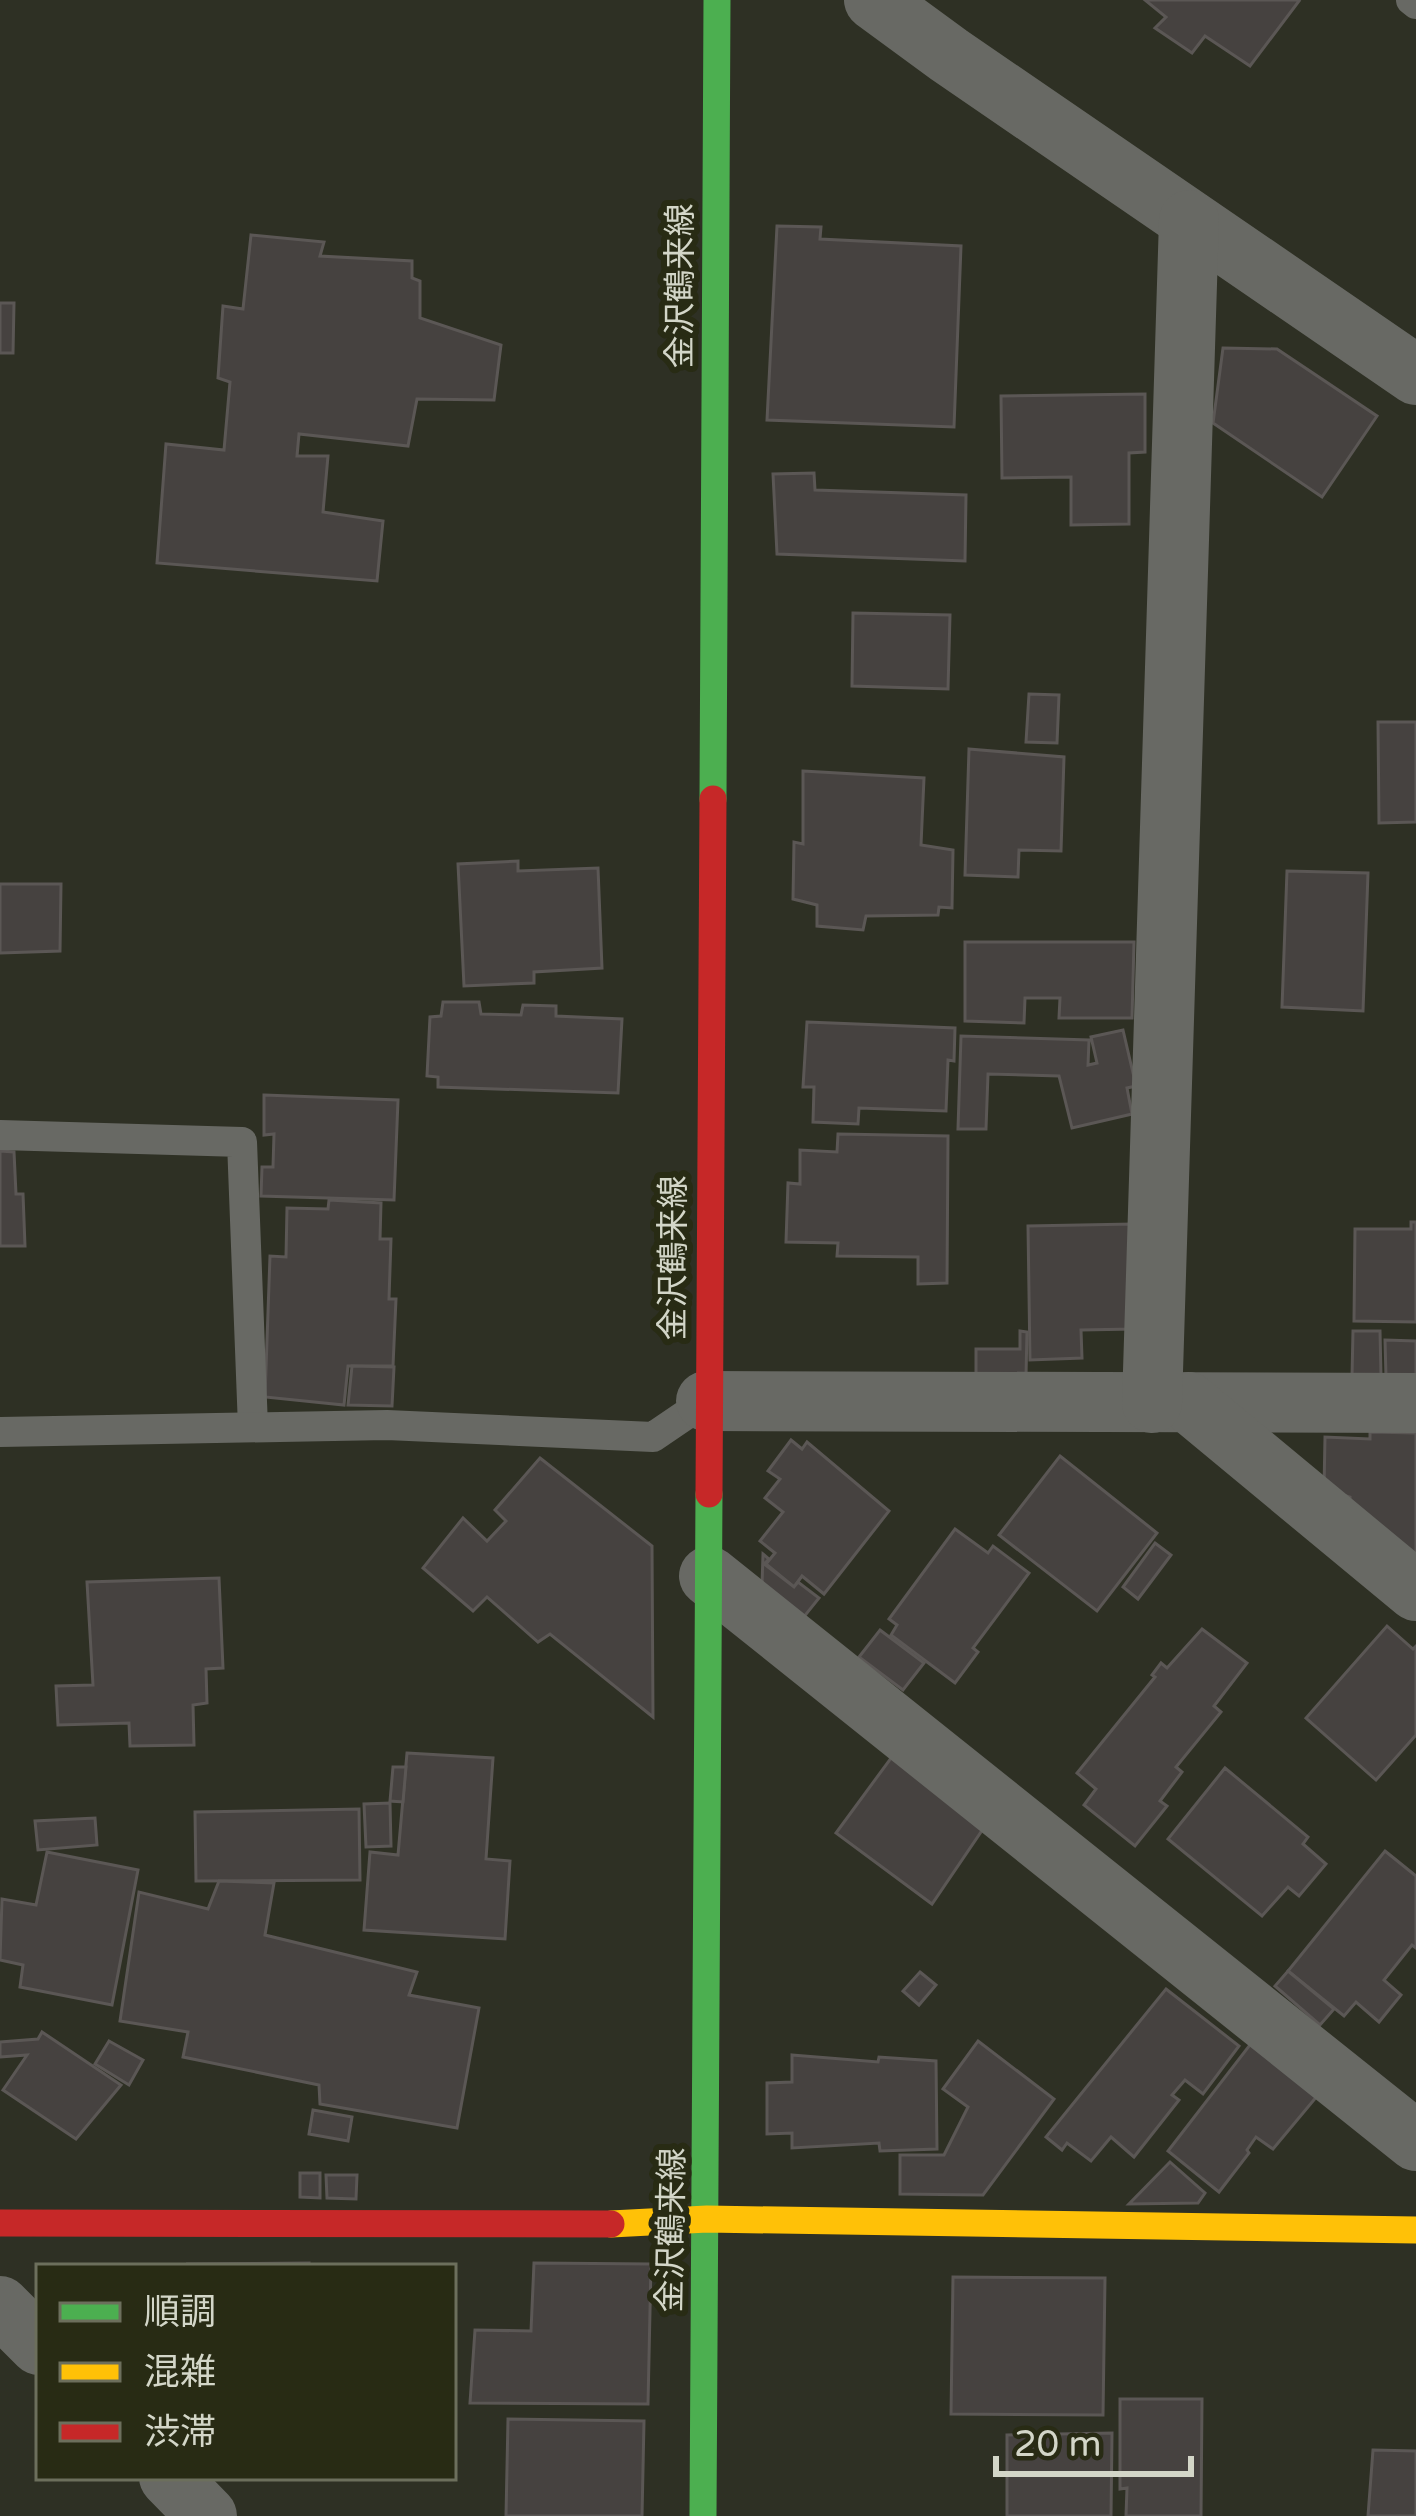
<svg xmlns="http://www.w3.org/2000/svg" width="1416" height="2516" font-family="'Varela Round','Noto Sans JP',sans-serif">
<rect width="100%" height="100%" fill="#2e3024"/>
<g fill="#464240" stroke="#5b5755" stroke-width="3">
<polygon points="1145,0 1297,0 1299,1 1250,66 1205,36 1192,53 1155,28 1166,17"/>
<polygon points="777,226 821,227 820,239 961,246 954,427 767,420"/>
<polygon points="251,235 324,242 320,256 412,261 412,278 420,281 420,318 501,345 494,400 417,399 408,446 299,434 297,456 328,456 323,512 383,521 377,581 157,563 166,444 224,450 230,382 218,378 223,306 243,309"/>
<polygon points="0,303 14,303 13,353 0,353"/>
<polygon points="1223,348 1277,349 1377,416 1322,497 1213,423"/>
<polygon points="1145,394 1145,452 1129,453 1129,524 1071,525 1071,477 1002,478 1001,396"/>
<polygon points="814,473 815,490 966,495 965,561 777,554 773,474"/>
<polygon points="853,613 950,615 948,689 852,686"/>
<polygon points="1029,694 1059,695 1057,743 1026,742"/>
<polygon points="1378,722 1416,722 1416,822 1379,823"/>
<polygon points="969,749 1064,757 1061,851 1019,850 1018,877 965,875"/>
<polygon points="803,771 924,778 921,845 953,850 952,908 939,907 938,915 866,916 863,930 817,926 817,905 793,899 794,842 803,844"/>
<polygon points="518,861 518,871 598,868 602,968 534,972 534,983 464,986 458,864"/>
<polygon points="1287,871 1368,873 1363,1011 1282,1007"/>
<polygon points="0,884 61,884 60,951 0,953"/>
<polygon points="965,942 1134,942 1132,1018 1059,1018 1060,998 1025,998 1024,1023 965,1021"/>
<polygon points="443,1002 479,1002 481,1014 521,1015 523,1005 556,1006 556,1016 622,1019 618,1093 438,1087 438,1077 427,1076 430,1017 441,1016"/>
<polygon points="807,1022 955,1028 954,1061 948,1060 946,1111 859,1108 858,1124 813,1122 814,1087 803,1087"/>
<polygon points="1123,1030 1136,1086 1127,1088 1132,1114 1072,1128 1059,1076 988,1074 986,1129 958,1129 961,1036 1089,1040 1088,1065 1097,1063 1091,1037"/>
<polygon points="264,1095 398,1100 394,1200 261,1196 262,1167 273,1167 274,1134 264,1135"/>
<polygon points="838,1134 948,1136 947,1283 918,1284 918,1257 837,1256 838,1243 786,1242 788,1183 800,1184 800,1150 837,1152"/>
<polygon points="0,1151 14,1152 16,1194 23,1194 25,1246 0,1246"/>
<polygon points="329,1200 381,1203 380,1239 391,1239 389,1299 396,1299 393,1366 348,1366 344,1405 265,1397 270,1256 286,1257 287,1208 328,1209"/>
<polygon points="1411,1222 1416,1222 1416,1322 1354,1321 1355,1229 1411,1229"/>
<polygon points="1132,1224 1133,1329 1081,1330 1082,1358 1030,1360 1028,1226"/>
<polygon points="1020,1331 1027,1332 1026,1375 976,1374 976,1349 1020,1349"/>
<polygon points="1353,1331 1380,1331 1381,1376 1352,1377"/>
<polygon points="1385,1340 1416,1341 1416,1378 1386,1377"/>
<polygon points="352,1366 394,1367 392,1406 348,1405"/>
<polygon points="1370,1432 1416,1433 1416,1561 1350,1509 1350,1497 1324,1489 1325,1437 1370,1439"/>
<polygon points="791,1440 802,1449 807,1442 889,1511 824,1594 802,1576 794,1587 766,1564 775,1553 760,1541 783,1512 765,1498 780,1479 768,1471"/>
<polygon points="1060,1456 1157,1533 1097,1611 999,1535"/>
<polygon points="540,1458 652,1546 653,1717 550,1634 538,1642 487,1597 473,1611 423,1568 463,1518 487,1541 506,1521 495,1510"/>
<polygon points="955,1529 988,1553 993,1546 1029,1573 973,1648 978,1652 955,1683 891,1635 897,1625 889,1619"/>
<polygon points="1155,1543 1171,1555 1138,1599 1123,1587"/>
<polygon points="763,1554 769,1559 764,1564 794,1587 798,1582 819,1598 803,1618 762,1585"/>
<polygon points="219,1578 223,1668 206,1669 207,1703 193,1705 194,1745 130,1746 129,1723 58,1725 56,1686 93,1685 87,1582"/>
<polygon points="1387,1626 1413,1649 1416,1646 1416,1735 1376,1780 1306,1718"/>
<polygon points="1202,1629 1247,1663 1214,1706 1221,1712 1176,1767 1182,1772 1160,1801 1167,1806 1135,1846 1084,1805 1096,1789 1077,1773 1155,1677 1152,1675 1161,1663 1167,1668"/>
<polygon points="880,1630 924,1663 903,1690 859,1657"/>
<polygon points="407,1753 493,1758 486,1859 510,1861 505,1939 364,1930 370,1852 398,1855"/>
<polygon points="894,1754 987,1823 932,1904 836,1833"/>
<polygon points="393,1767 406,1767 403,1802 390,1801"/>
<polygon points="1225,1768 1308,1837 1303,1844 1326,1864 1299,1896 1288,1887 1262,1916 1168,1839"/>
<polygon points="390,1803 391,1846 366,1847 364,1804"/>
<polygon points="359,1809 360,1880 196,1881 195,1812"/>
<polygon points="95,1818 97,1845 38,1850 35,1821"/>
<polygon points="1385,1851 1416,1876 1416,1948 1412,1945 1384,1980 1401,1995 1379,2022 1356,2002 1344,2016 1288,1971"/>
<polygon points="47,1852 138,1870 112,2005 20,1987 23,1965 0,1960 2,1899 36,1905"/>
<polygon points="219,1881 274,1883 265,1935 417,1972 409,1995 479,2008 457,2128 320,2104 319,2085 183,2057 188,2032 120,2021 139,1892 208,1909"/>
<polygon points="1288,1971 1334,2009 1320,2025 1275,1986"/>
<polygon points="920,1972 936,1985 919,2005 903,1991"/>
<polygon points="1166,1989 1239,2046 1203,2094 1185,2080 1172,2095 1179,2100 1134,2157 1111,2137 1091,2161 1067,2143 1062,2150 1046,2137"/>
<polygon points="42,2032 121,2085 76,2139 3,2090 27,2055 0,2057 0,2042 38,2039"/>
<polygon points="1256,2037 1323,2089 1273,2149 1256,2137 1247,2150 1249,2153 1219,2192 1168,2151"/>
<polygon points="109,2041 143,2060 129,2085 95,2064"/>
<polygon points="978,2041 1054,2099 983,2195 900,2194 900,2155 944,2155 968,2107 943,2089"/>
<polygon points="792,2055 878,2062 879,2057 936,2061 937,2149 880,2151 879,2143 792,2148 792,2133 767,2134 767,2083 792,2082"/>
<polygon points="313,2110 352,2117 348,2141 309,2134"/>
<polygon points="1170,2162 1205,2193 1198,2203 1129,2204"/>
<polygon points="300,2173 320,2173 320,2198 300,2197"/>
<polygon points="326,2175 357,2175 356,2199 327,2198"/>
<polygon points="309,2263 309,2267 189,2267 188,2264"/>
<polygon points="534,2263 651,2264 648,2404 470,2403 475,2330 531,2331"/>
<polygon points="953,2277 1105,2278 1103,2415 951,2414"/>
<polygon points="1120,2399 1202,2399 1201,2516 1126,2516 1127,2488 1120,2489"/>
<polygon points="508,2419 644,2421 642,2516 506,2516"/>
<polygon points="1112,2433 1111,2516 1007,2516 1007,2435"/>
<polygon points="1373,2450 1416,2451 1416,2516 1368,2516"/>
</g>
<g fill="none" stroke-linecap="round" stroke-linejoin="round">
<g stroke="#686964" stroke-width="30">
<polyline points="1411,0 1416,4"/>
<polyline points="0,1135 242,1142 253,1427"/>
<polyline points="0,1432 387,1425 653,1437 706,1401"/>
</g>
<g stroke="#686964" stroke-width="60">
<polyline points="874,0 949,55 1416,375"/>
<polyline points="706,1401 1416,1403"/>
<polyline points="1188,1402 1416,1591"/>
<polyline points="1152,1403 1189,220"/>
<polyline points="709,1576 1416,2141"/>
<polyline points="0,2306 39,2345"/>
<polyline points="169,2477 207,2516"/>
</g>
<g stroke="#4caf50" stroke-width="27">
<polyline points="713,799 717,0"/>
<polyline points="703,2516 709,1494"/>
</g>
<polyline stroke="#ffc107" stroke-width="27" points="611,2224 707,2219 1416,2230"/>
<g stroke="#c62828" stroke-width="27">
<polyline points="709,1494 713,799"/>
<polyline points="0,2223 611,2224"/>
</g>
</g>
<g text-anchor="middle" stroke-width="12" stroke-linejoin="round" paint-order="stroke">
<g font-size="33" fill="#d3d6c8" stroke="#282b14">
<text transform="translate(679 286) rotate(-90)" y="12">金沢鶴来線</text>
<text transform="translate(672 1258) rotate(-90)" y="12">金沢鶴来線</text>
<text transform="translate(670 2230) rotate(-89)" y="12">金沢鶴来線</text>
</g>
</g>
<rect x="36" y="2264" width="420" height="216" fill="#282b14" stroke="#6c6f5c" stroke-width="3"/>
<rect x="60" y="2303" width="60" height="18" fill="#4caf50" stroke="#6c6f5c" stroke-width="3"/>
<text x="144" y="2324" font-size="36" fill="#d3d6c8">順調</text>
<rect x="60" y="2363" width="60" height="18" fill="#ffc107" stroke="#6c6f5c" stroke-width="3"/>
<text x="144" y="2384" font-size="36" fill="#d3d6c8">混雑</text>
<rect x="60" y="2423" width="60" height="18" fill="#c62828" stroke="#6c6f5c" stroke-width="3"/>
<text x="144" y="2444" font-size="36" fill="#d3d6c8">渋滞</text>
<path d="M996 2456v18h195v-18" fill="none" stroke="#d3d6c8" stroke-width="6"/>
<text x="1014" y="2456" font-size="36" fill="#d3d6c8" stroke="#282b14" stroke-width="9" paint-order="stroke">20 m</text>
</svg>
